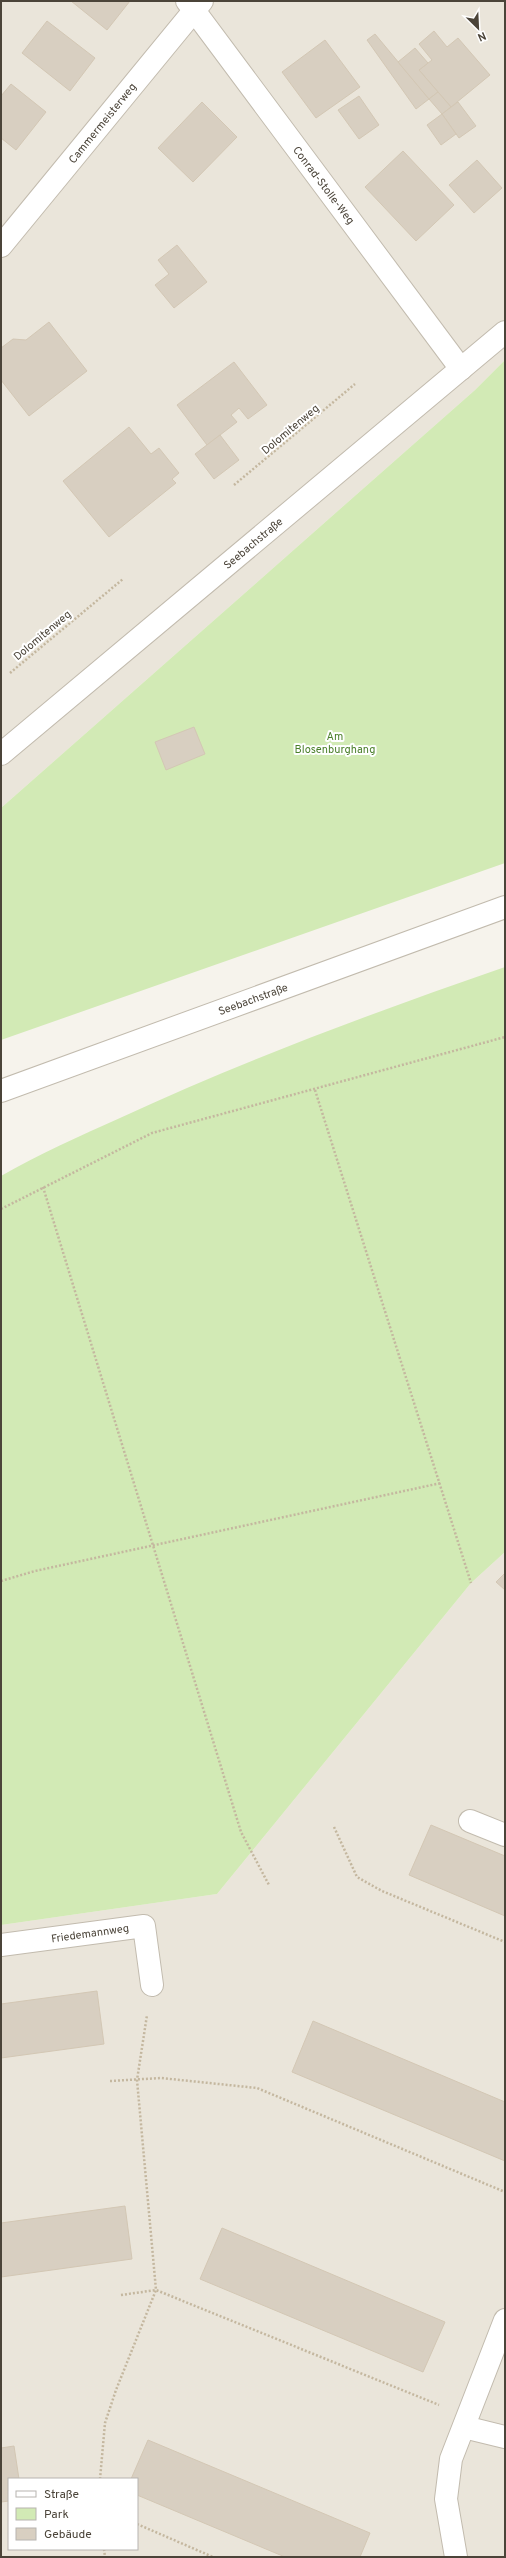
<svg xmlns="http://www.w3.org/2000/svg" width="506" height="2558" font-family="Overpass,sans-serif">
<rect width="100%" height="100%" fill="#f6f3ec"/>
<g fill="#eae5da" fill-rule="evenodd">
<polygon points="1,1 505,1 505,360 475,390 1,808"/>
<path d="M505,1552V2557H1V1925L217,1894L471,1583ZM9,2479H137V2549H9Z"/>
</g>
<g fill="#d2eab5">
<polygon points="505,360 505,863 1,1040 1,808 475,390"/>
<path d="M505,967V1552L471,1583L217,1894L1,1925V1176C39,1154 80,1136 120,1118C245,1060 375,1012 505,967Z"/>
</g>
<g fill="#d8cfc1" stroke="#d3c7b4">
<polygon points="71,1 130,1 107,30"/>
<polygon points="47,21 95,58 70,91 22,53"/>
<polygon points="434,31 447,47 458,38 490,75 451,107 419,70 432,60 419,44"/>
<polygon points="375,34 429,99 416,109 367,40"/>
<polygon points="325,40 360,87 316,118 282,72"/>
<polygon points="415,48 428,63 419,70 438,92 429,99 398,62"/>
<polygon points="11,84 46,112 16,150 1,138 1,96"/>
<polygon points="438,92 451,107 442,114 429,99"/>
<polygon points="359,96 379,125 359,139 338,110"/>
<polygon points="202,102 237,137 193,182 158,148"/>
<polygon points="458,102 476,126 459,138 442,114"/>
<polygon points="442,114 456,134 441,145 427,125"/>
<polygon points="403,151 454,205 416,241 365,187"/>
<polygon points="477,160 502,188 474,213 449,185"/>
<polygon points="177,245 207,282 174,308 155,285 169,274 158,260"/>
<polygon points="49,322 87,371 29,416 1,380 1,348 13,339 26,340"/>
<polygon points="234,362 267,405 248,419 239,408 231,415 237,422 207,445 177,405"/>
<polygon points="129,427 151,454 159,448 179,473 172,479 176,483 109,537 63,481"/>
<polygon points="220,435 239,460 214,479 195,454"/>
<polygon points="194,727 205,754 166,770 155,742"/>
<polygon points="505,1573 505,1590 496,1582"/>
<polygon points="431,1825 505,1856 505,1916 409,1875"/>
<polygon points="97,1991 104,2044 1,2058 1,2004"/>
<polygon points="313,2021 505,2102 505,2161 292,2072"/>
<polygon points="125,2206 132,2259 1,2277 1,2223"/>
<polygon points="222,2228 445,2322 423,2372 200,2279"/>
<polygon points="148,2440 370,2533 360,2557 285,2557 137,2495 137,2479 131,2479"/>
<polygon points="14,2446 19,2479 9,2479 9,2501 1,2502 1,2448"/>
</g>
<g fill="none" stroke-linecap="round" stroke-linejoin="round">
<g stroke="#c2bbae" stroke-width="24">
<g id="minor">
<polyline points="187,1 461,369"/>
<polyline points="1,246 202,1"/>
<polyline points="1,754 505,332"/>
<polyline points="1,1091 505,907"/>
<polyline points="470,1821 505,1835"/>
<polyline points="1,1945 144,1926 152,1985"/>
<polyline points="464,2427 505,2437"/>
<polyline points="456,2557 446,2499 451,2459 505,2320"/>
</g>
</g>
<g stroke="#c4b79f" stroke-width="2.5" stroke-dasharray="2 2" stroke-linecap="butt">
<polyline points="234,485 355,384"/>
<polyline points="10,673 123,579"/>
<polyline points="315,1090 471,1583"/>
<polyline points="43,1187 241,1832 269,1885"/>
<polyline points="1,1209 152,1133 505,1037"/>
<polyline points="1,1581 35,1571 441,1483"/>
<polyline points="334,1827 357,1877 382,1891 505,1942"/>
<polyline points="110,2081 161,2078 257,2088 505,2192"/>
<polyline points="121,2295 156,2290 439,2405"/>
<polyline points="100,2479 105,2423 116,2390 156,2290 137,2080 147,2015"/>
<polyline points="137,2524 213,2557"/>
<polyline points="104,2549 105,2557"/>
</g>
<use href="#minor" stroke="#fff" stroke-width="22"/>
</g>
<g text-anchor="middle" stroke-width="4" stroke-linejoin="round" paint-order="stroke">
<g font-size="11" fill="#4b4439" stroke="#fff">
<text transform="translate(102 123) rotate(-51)" y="4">Cammermeisterweg</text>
<text transform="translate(324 185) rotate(53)" y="4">Conrad-Stolle-Weg</text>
<text transform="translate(290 429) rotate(-40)" y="4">Dolomitenweg</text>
<text transform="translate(253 543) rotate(-40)" y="4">Seebachstraße</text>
<text transform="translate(42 635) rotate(-40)" y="4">Dolomitenweg</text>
<text transform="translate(253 999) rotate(-20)" y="4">Seebachstraße</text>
<text transform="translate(90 1933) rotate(-8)" y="4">Friedemannweg</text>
</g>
<g font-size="11" fill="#4a7f2a" stroke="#fff">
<text x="335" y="740">Am<tspan x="335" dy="13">Blosenburghang</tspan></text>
</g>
</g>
<rect width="506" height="2558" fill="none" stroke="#4b4439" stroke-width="4"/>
<rect x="8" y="2478" width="130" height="72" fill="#ffffff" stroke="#b7b4b0"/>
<rect x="16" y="2491" width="20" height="6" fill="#ffffff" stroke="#b7b4b0"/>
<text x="44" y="2498" font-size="12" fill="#4b4439">Straße</text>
<rect x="16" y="2508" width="20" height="12" fill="#d2eab5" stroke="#b7b4b0"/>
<text x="44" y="2518" font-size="12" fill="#4b4439">Park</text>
<rect x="16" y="2528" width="20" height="12" fill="#d8cfc1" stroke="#b7b4b0"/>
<text x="44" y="2538" font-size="12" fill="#4b4439">Gebäude</text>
<g transform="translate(478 28) rotate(156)" stroke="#ffffff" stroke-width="3" paint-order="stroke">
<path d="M0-3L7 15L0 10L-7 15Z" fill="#4b4439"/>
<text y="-6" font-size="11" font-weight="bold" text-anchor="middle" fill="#4b4439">N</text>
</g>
</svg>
